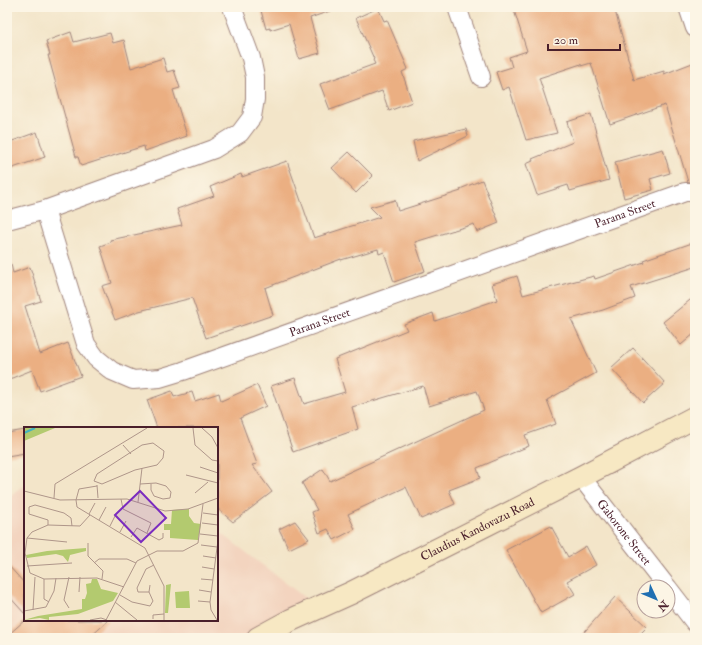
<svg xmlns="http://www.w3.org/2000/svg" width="702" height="645" font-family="'IM FELL Double Pica',serif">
<rect width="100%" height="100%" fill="#fcf5e5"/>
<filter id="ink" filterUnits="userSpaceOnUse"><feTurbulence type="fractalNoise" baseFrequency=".025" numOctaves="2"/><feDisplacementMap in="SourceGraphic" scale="8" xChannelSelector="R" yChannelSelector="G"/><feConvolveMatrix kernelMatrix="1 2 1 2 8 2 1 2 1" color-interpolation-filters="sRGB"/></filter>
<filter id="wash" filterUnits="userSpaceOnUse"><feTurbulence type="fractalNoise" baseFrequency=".012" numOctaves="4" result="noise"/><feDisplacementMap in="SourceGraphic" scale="16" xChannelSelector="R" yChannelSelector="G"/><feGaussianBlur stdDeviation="0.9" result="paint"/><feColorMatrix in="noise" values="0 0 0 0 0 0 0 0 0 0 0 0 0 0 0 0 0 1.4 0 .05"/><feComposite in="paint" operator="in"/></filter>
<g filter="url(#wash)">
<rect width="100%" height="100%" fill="#f3e5c9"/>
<polygon fill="#f3d4bf" points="22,486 25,487 25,620 217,620 217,530 318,608 267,638 7,638 7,500"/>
<g id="blocks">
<g fill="#ebaf82">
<polygon points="260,7 329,7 330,11 310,18 320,53 299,59 289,24 270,30 270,28 266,29"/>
<polygon points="513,7 614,7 634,80 664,71 664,74 695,62 695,182 688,182 665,105 610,124 591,63 581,66 581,64 539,78 557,133 526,140 509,87 502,90 496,72 512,67 509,57 527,51"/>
<polygon points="378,8 384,21 387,20 408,69 402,72 412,102 389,111 382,91 330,110 320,84 375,64 373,60 374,59 356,18"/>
<polygon points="71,32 74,42 110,33 113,43 124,40 131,68 163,58 167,72 174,70 180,88 173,90 187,136 145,151 144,146 81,166 78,157 76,157 48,55 50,55 46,41"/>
<polygon points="591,114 609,180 570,191 568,185 537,195 526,164 533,161 532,159 573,142 567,122"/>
<polygon points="466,129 468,136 417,161 413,141"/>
<polygon points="37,132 45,157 7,170 7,143"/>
<polygon points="663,149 670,173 650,179 653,190 624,198 615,162"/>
<polygon points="349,152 373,176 356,193 332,168"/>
<polygon points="287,161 314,238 380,217 370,207 395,200 398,211 461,191 460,189 482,180 499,223 477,232 474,224 415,242 425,271 394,282 384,252 379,254 378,249 341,260 341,259 265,288 273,315 206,338 192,298 139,311 115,320 102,286 112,283 100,246 111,242 110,240 182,225 177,209 214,196 210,187 241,174 242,177"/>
<polygon points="695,242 695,267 631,287 635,298 603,310 571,319 596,373 547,400 556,424 525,435 529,446 477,468 480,478 449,490 455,504 421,519 406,487 348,514 355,529 334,540 328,529 319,533 312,512 317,510 302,483 323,469 330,481 484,410 477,391 429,406 423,386 352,407 358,429 293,452 271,386 295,378 304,404 345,392 335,359 407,330 404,324 433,313 435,321 497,300 492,284 517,276 523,295 594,276 595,279 644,262 643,260"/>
<polygon points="11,264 13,273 30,267 41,301 25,306 40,354 68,343 81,376 40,391 32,370 7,380 7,265"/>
<polygon points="695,296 695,333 681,345 663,322"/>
<polygon points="633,348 665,383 643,403 611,368"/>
<polygon points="257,385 266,406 240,418 257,464 252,465 272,492 233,522 217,508 217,428 157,428 147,400 172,391 174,397 192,392 195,401 219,393 221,401"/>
<polygon points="25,430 25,453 7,456 7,433"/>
<polygon points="295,521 309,539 289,549 279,529"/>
<polygon points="551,526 568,557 586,546 596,565 567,581 575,594 541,613 506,550"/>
<polygon points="7,564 25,584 25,614 7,594"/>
<polygon points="615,597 647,627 636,638 579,638"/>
<polygon points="25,620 109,620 89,638 7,638 7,636"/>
</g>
</g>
</g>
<g filter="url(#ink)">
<use href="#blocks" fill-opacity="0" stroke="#9e827a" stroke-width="1"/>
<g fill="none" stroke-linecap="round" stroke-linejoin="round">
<g stroke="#9e827a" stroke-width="20">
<g id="street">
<polyline points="457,7 481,77"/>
<polyline points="688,7 695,28"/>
<path id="s1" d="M45,210L86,344L96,358L112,371L133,380L160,378L183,371L685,192H695"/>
<polyline points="7,220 45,210 214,149 240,133 252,117 255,99 255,77 251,58 232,7"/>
<path id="s2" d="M581,477L667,587"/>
<polyline points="668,588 695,623"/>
</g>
</g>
<g stroke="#9e827a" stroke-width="24">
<g id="secondary">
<path id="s3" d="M258,638L291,620L351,593L581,477L695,417"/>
</g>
</g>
<use href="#street" stroke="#fff" stroke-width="18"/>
<use href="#secondary" stroke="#f7e8c3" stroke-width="22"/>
</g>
</g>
<g text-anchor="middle" stroke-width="3" stroke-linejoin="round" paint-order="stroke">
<g font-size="12" fill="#4a1f2b" stroke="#fcf5e5">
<text dy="4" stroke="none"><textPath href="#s1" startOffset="721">Parana Street</textPath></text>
<text dy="4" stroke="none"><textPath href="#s1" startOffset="397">Parana Street</textPath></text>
<text dy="4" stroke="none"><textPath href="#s3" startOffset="245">Claudius Kandovazu Road</textPath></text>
<text dy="4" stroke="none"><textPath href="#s2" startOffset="70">Gaborone Street</textPath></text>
</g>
</g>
<g transform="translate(24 427)">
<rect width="194" height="194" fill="#f3e5c9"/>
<path d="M0,1H31L0,14ZM165,82V89L170,96L177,97L174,113L146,111V103H140V97H147L148,83ZM62,121V124L46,128L44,135L39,129L32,127L3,131L2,128L23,124ZM68,152H73L77,162L94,166L89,174L54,187L25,190V193L16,191L0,193L14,189L58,182V172H61L63,166L62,157L67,156ZM147,157L144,186H141L142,158ZM165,164L166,181H152L151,165Z" fill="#b3ca6f"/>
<path fill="none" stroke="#44b2c0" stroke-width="2" d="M0,6L11,1"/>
<path fill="none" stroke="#af968a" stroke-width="1" d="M169,1L171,18L188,33L194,34M178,1L188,10L194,21M129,16L140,24L139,31L133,38L111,43L78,57L70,54L73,47L118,18ZM99,18L107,27M176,40L194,46M162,48L194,56M116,57L132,56L142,59L147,65L146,71L139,72L130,69L127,63V57M73,58L74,71M73,59L55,62L52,73L53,80L121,121L140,159V193M0,64L36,73L103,72L141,84L164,82L194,71M171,66L184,55M30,71L31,57L123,1M97,72L99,82L127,96L123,106M114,75L118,41M179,86L194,88M65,87L71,76M66,88L56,99L24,98L8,105L3,111L1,126L6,146L20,152L73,151L100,160M75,93L82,80M178,96L194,98M24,98V93L5,87V80L11,78L40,86L47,91L48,99M86,99L92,87M96,105L102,94M176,107L194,109M107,110L113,101L135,113L139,111V106M3,111L43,115M64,116V129L79,144L78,152M177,118L193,120M179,129L192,131M70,136L75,132H103L112,136M3,139L48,136M178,140L190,142M45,150L40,173L45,181M20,152V172L25,175M177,152L189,153M175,163L187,165M55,165L56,150M125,165H114L113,161L122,142L130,138M96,168L108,175L126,179L129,174L125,165L126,158M174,174L186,175M91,175L113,193M9,183L11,150M0,184L22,180L30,164L32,151M129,192V188L140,187M66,193L77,191L83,193M82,193L113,134L133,124H159L174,116L179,77M193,193L187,183L186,175L194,113"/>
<path fill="#7b2cbf" fill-opacity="0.15" stroke="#7b2cbf" stroke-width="2" d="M116,64L142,91L117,115L91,88Z"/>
<rect width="194" height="194" fill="none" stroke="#4a1f2b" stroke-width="2"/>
</g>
<rect width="702" height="645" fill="none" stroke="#fcf5e5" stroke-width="24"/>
<g transform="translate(656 599) rotate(134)"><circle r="19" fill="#fcf5e5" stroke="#b59f9b"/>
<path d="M0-3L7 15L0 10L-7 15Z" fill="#1f6fb2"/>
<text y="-6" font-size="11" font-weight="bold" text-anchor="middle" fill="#4a1f2b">N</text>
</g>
<path d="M548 44v6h72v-6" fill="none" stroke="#4a1f2b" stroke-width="2"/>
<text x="554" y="44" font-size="12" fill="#4a1f2b" stroke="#fcf5e5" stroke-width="3" paint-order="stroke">20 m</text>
</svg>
